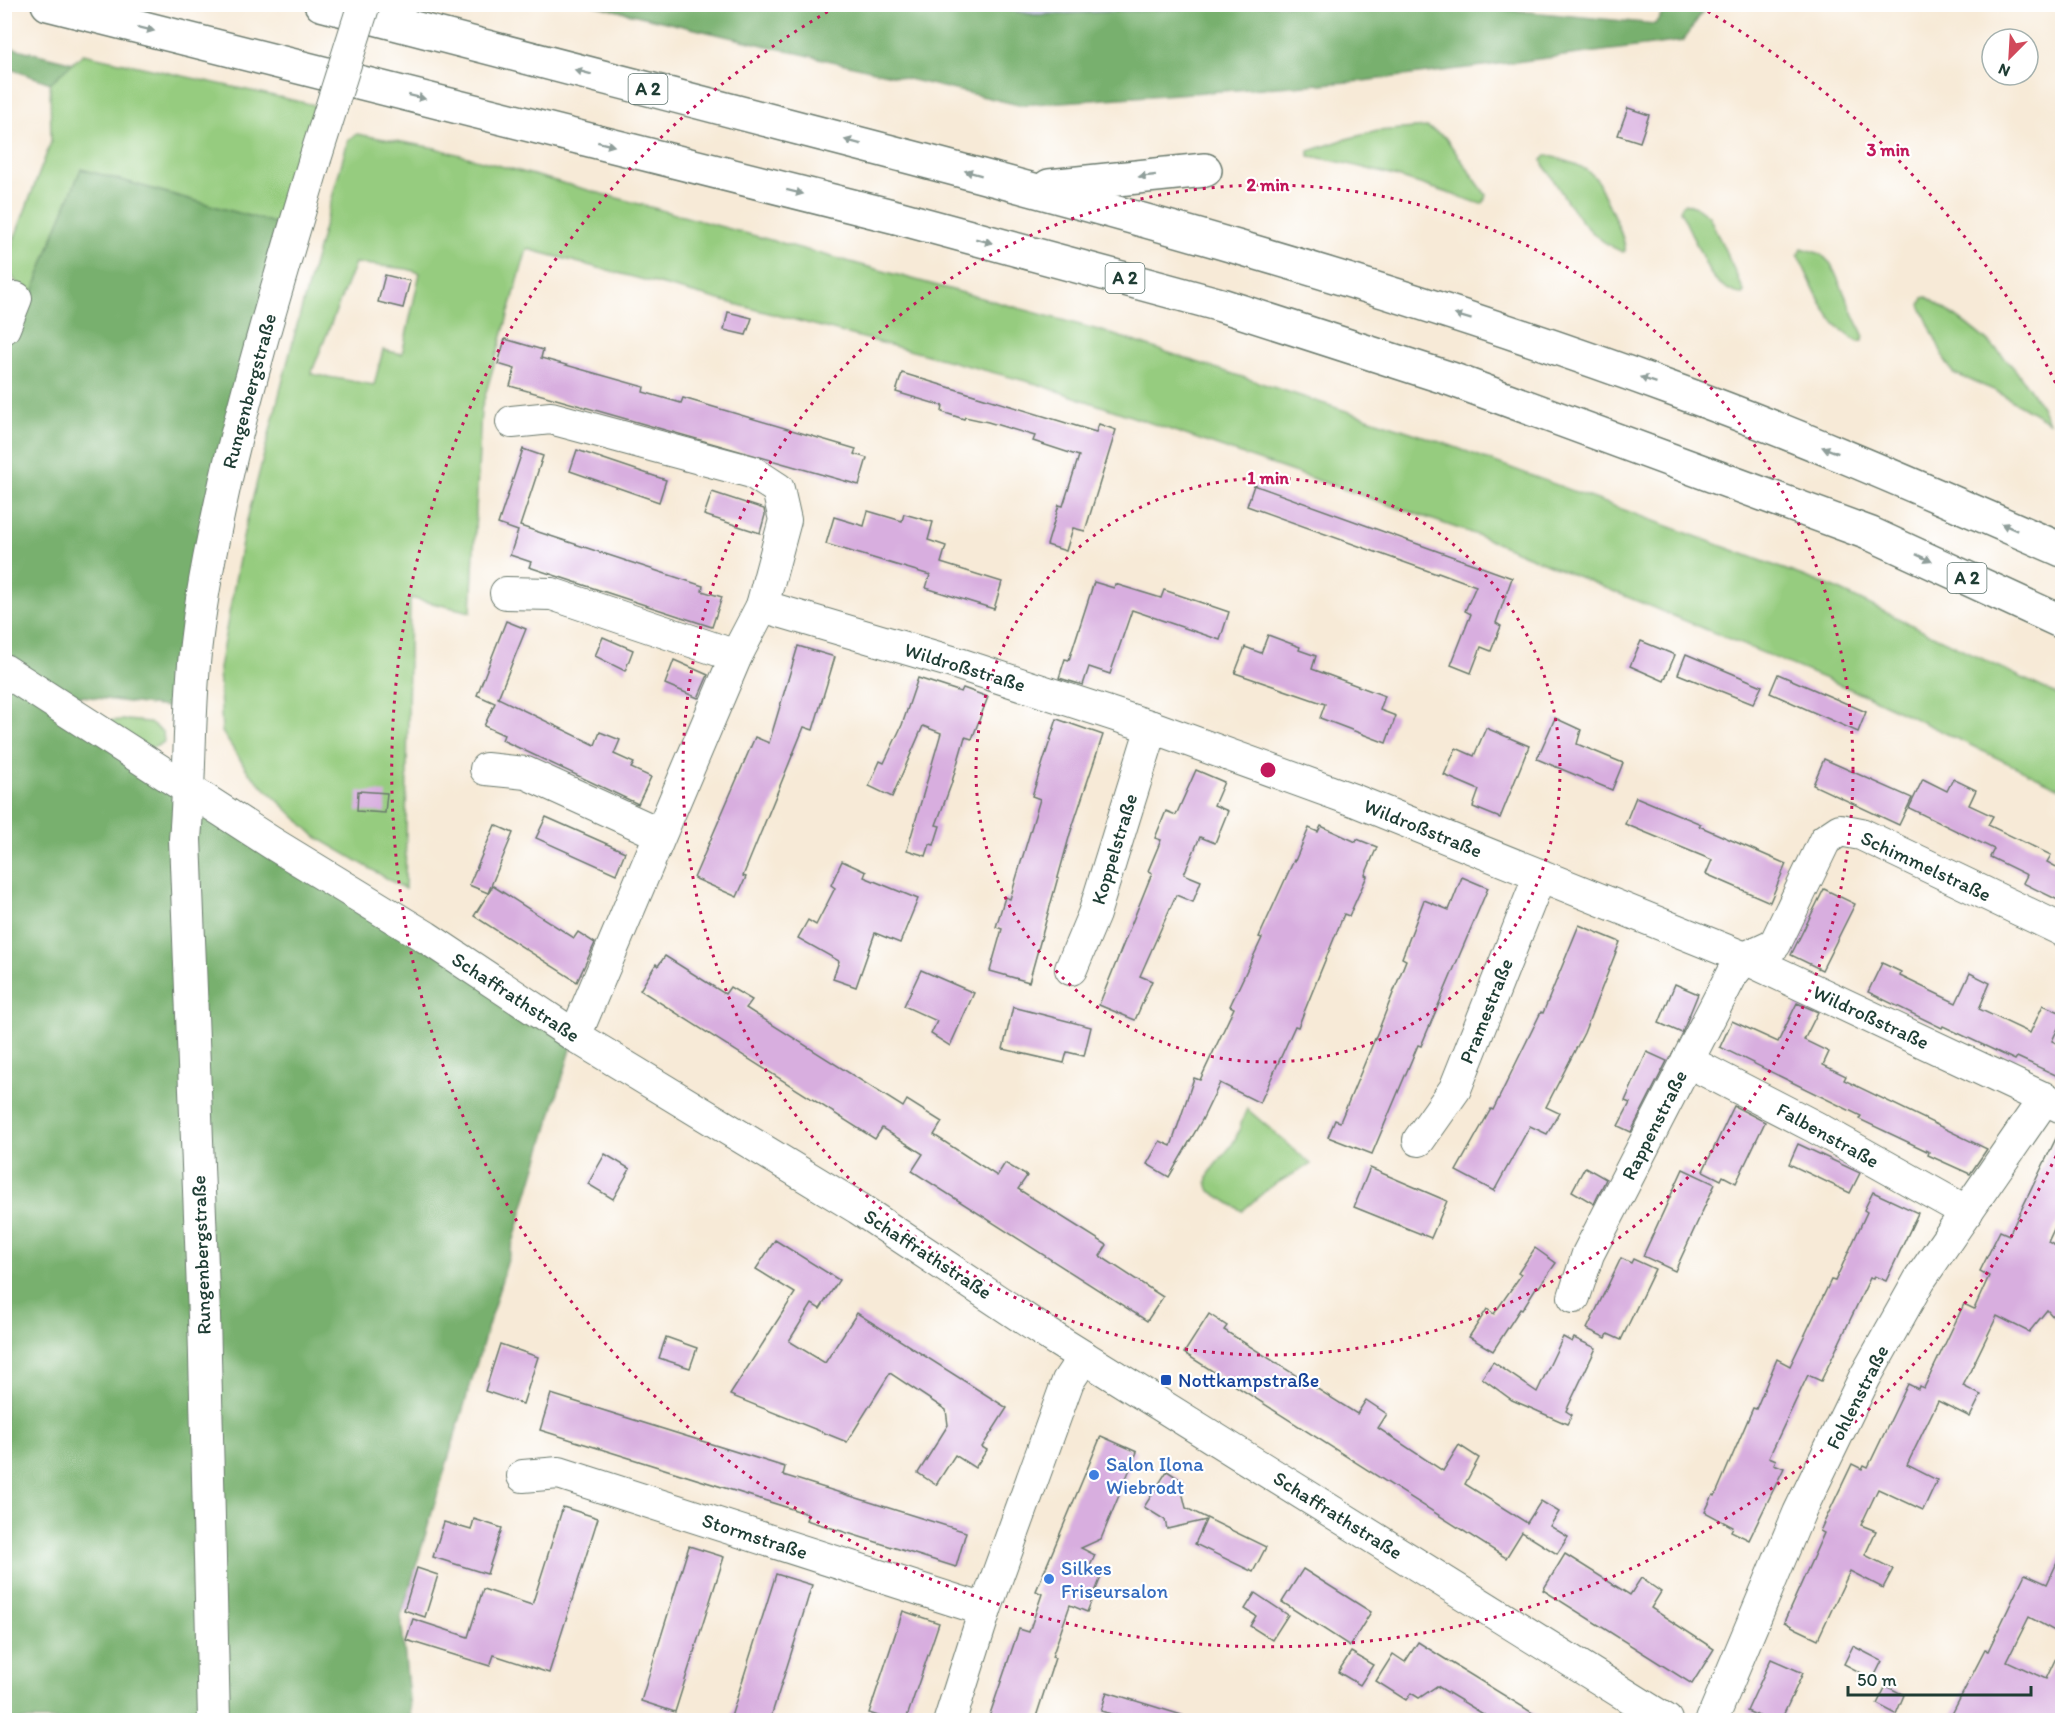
<svg xmlns="http://www.w3.org/2000/svg" width="2067" height="1725" font-family="Itim,sans-serif">
<rect width="100%" height="100%" fill="#fff"/>
<filter id="ink" filterUnits="userSpaceOnUse"><feTurbulence type="fractalNoise" baseFrequency=".0167" numOctaves="2"/><feDisplacementMap in="SourceGraphic" scale="12" xChannelSelector="R" yChannelSelector="G"/><feConvolveMatrix kernelMatrix="1 2 1 2 8 2 1 2 1" color-interpolation-filters="sRGB"/></filter>
<filter id="wash" filterUnits="userSpaceOnUse"><feTurbulence type="fractalNoise" baseFrequency=".008" numOctaves="4" result="noise"/><feDisplacementMap in="SourceGraphic" scale="24" xChannelSelector="R" yChannelSelector="G"/><feGaussianBlur stdDeviation="1.35" result="paint"/><feColorMatrix in="noise" values="0 0 0 0 0 0 0 0 0 0 0 0 0 0 0 0 0 1.4 0 .05"/><feComposite in="paint" operator="in"/></filter>
<g filter="url(#wash)">
<rect width="100%" height="100%" fill="#f7ead7"/>
<polygon fill="#c2c2dc" points="980,5 1277,5 1035,15"/>
<g fill="#96cc7f" stroke="#5a845a" stroke-width="1.5" fill-rule="evenodd">
<polygon points="83,54 315,105 285,226 81,169 55,232 30,300 4,266 51,142 50,83"/>
<path d="M1427,127L1445,137L1486,195L1484,202L1481,204C1424,185 1368,166 1309,156V151L1346,139L1378,131Z"/>
<path d="M357,134L435,148L1102,331L1441,442L1835,588L2062,697V789L1872,698L1477,535L1037,384L527,249L481,410L471,612L410,598L405,889L316,837L249,773L222,732L219,668L244,532L297,325L348,140ZM355,263L407,269L420,273L402,354L383,350L374,385L311,374Z"/>
<path d="M1547,155C1565,161 1585,164 1597,180C1603,194 1627,239 1625,251L1623,252C1583,237 1566,197 1543,164L1542,160Z"/>
<path d="M1686,203L1698,208L1709,216L1744,291L1743,294C1731,294 1717,283 1710,273L1680,210L1682,206Z"/>
<path d="M1802,248L1821,254L1831,264L1864,337L1862,341L1859,342C1825,326 1815,288 1798,256Z"/>
<path d="M1927,297C1981,332 2020,363 2049,422L1996,391L1953,373L1945,360L1920,305L1923,298Z"/>
<polygon points="126,720 148,722 163,732 164,742 155,747 145,748 104,721"/>
<path d="M1247,1109L1311,1164L1270,1187L1242,1211L1210,1191C1207,1184 1206,1180 1210,1172C1214,1164 1228,1152 1234,1141C1240,1132 1241,1120 1247,1109Z"/>
</g>
<g fill="#78b06e" stroke="#4c7651" stroke-width="1.5">
<polygon points="980,5 1035,15 1277,5 1449,4 1655,24 1668,5 1707,5 1683,41 1363,81 1019,105 593,5"/>
<polygon points="5,46 73,63 50,83 5,67"/>
<polygon points="81,169 285,226 181,709 82,696 60,700 5,663 4,341 30,300 55,232"/>
<polygon points="4,673 575,1036 401,1616 411,1720 5,1720"/>
</g>
<g id="blocks">
<g fill="#d8aedf">
<polygon points="1628,108 1649,115 1640,142 1618,135"/>
<polygon points="385,275 410,281 403,308 378,302"/>
<polygon points="728,312 752,318 746,335 724,330"/>
<polygon points="505,339 543,350 541,358 644,387 643,392 681,403 683,398 856,449 854,454 867,458 859,485 510,386 515,369 498,364"/>
<polygon points="902,373 1096,432 1099,424 1116,430 1085,531 1073,528 1066,551 1047,545 1059,505 1063,506 1079,456 1033,441 1035,436 988,422 965,417 964,419 942,412 943,406 896,392"/>
<polygon points="523,449 543,456 520,526 703,586 702,591 722,597 712,627 529,567 531,562 510,555 518,531 498,524"/>
<polygon points="577,450 666,480 659,502 570,471"/>
<polygon points="1254,485 1512,578 1496,623 1501,626 1491,651 1481,647 1471,673 1451,665 1471,614 1465,611 1476,586 1438,572 1437,574 1247,506"/>
<polygon points="712,492 764,509 765,515 760,533 704,515"/>
<polygon points="868,511 902,521 904,514 933,522 928,540 946,546 941,563 1002,582 994,609 926,588 930,575 826,544 834,517 864,526"/>
<polygon points="1094,582 1114,588 1115,584 1161,598 1164,590 1229,612 1220,640 1132,610 1110,674 1089,667 1083,685 1059,678 1065,659 1069,660"/>
<polygon points="506,621 526,629 498,698 595,745 600,732 620,740 614,754 634,763 631,768 651,777 638,804 502,740 504,735 484,726 495,703 477,695"/>
<polygon points="1268,635 1300,647 1299,650 1316,656 1312,669 1385,696 1380,710 1396,716 1386,743 1320,718 1325,704 1235,673 1245,647 1261,653"/>
<polygon points="603,637 633,650 625,671 595,656"/>
<polygon points="1641,641 1675,655 1664,681 1630,666"/>
<polygon points="798,646 835,657 813,730 804,727 743,876 746,877 737,897 694,878 755,737 769,743"/>
<polygon points="1686,654 1762,686 1753,704 1678,674"/>
<polygon points="674,660 708,675 698,698 665,684"/>
<polygon points="1778,674 1866,712 1858,732 1770,693"/>
<polygon points="918,678 961,692 963,688 988,697 972,739 965,737 951,785 936,825 940,826 934,845 930,844 926,856 907,850 941,733 923,726 892,797 869,786 880,761 884,763 902,725"/>
<polygon points="1555,718 1581,730 1577,744 1623,763 1612,790 1537,759"/>
<polygon points="1057,719 1103,735 1070,834 1029,982 990,971 1002,929 996,927 1005,897 1010,899 1040,799 1032,796"/>
<polygon points="1486,728 1529,746 1500,818 1473,807 1479,790 1444,775 1456,748 1474,756"/>
<polygon points="1824,759 1912,798 1899,825 1813,785"/>
<polygon points="1196,770 1224,782 1214,805 1228,811 1215,843 1200,837 1184,874 1201,881 1193,902 1176,895 1140,976 1152,981 1135,1020 1099,1005 1152,873 1148,871 1161,840 1155,838 1166,811 1176,815"/>
<polygon points="1923,779 1947,791 1953,779 1976,790 1969,805 1993,816 1988,825 2051,855 2047,862 2062,870 2062,902 2023,883 2027,875 1990,857 1994,849 1909,808"/>
<polygon points="358,791 387,793 385,813 357,811"/>
<polygon points="1636,797 1701,824 1699,826 1786,864 1770,902 1706,874 1712,860 1625,824"/>
<polygon points="546,817 625,852 616,874 536,838"/>
<polygon points="495,825 513,833 488,893 469,885"/>
<polygon points="1321,826 1356,842 1357,839 1377,847 1365,875 1367,876 1349,916 1344,914 1298,1027 1295,1026 1260,1103 1220,1083 1202,1120 1169,1177 1147,1164 1160,1141 1171,1146 1194,1078 1200,1080 1234,1008 1230,1006 1262,938 1259,937 1294,860 1295,861 1309,828 1318,832"/>
<polygon points="842,861 866,872 864,877 918,899 900,943 875,933 856,987 833,979 839,961 798,938 808,920 816,925 835,888 831,885"/>
<polygon points="1462,877 1488,888 1421,1046 1418,1045 1372,1154 1328,1137 1335,1120 1340,1122 1379,1029 1406,960 1402,958 1424,900 1449,910"/>
<polygon points="493,886 574,938 578,932 595,943 577,982 474,916"/>
<polygon points="1824,889 1855,904 1822,970 1791,955"/>
<polygon points="1579,925 1620,942 1584,1033 1546,1107 1559,1113 1547,1134 1530,1126 1494,1191 1456,1171 1491,1109 1493,1110 1541,1012 1543,1013"/>
<polygon points="665,956 725,994 730,987 752,1000 746,1008 903,1107 907,1100 942,1122 934,1135 997,1176 1005,1163 1027,1176 1018,1189 1107,1245 1100,1256 1163,1297 1147,1321 912,1171 923,1154 882,1128 875,1139 640,990 656,964 658,966"/>
<polygon points="1882,963 1901,972 1900,976 1956,1003 1970,973 1990,983 1979,1009 2030,1033 2043,1005 2062,1013 2062,1020 2052,1041 2062,1046 2062,1078 2017,1057 2015,1060 1943,1026 1942,1028 1868,992"/>
<polygon points="921,970 974,993 950,1046 931,1034 937,1021 904,1006"/>
<polygon points="1675,984 1698,994 1682,1033 1659,1023"/>
<polygon points="1797,1003 1818,1012 1804,1040 1829,1052 1823,1065 1846,1076 1844,1080 1987,1149 1970,1174 1928,1155 1929,1152 1859,1119 1861,1116 1720,1047 1732,1021 1778,1042"/>
<polygon points="1013,1007 1091,1027 1084,1056 1067,1052 1064,1063 1003,1049"/>
<polygon points="1647,1052 1667,1061 1631,1132 1618,1126 1630,1103 1625,1101"/>
<polygon points="1734,1106 1765,1122 1736,1183 1723,1176 1721,1180 1703,1171"/>
<polygon points="2062,1126 2062,1212 2048,1242 2062,1249 2062,1327 2047,1310 2029,1332 1997,1316 1963,1386 1981,1395 1970,1417 1938,1401 1907,1465 1937,1480 1923,1510 1878,1489 1861,1525 1876,1531 1865,1555 1893,1569 1883,1588 1850,1571 1818,1639 1797,1629 1784,1622 1824,1533 1820,1531 1852,1464 1862,1469 1864,1465 1868,1467 1908,1384 1918,1389 1919,1386 1924,1388 1964,1304 1974,1309 1989,1276 1980,1271 2000,1231 2009,1235"/>
<polygon points="1798,1144 1860,1173 1850,1193 1789,1164"/>
<polygon points="605,1154 630,1169 613,1199 588,1184"/>
<polygon points="1585,1167 1606,1179 1594,1204 1572,1191"/>
<polygon points="1370,1168 1447,1201 1431,1238 1354,1207"/>
<polygon points="1683,1169 1715,1184 1675,1271 1643,1256"/>
<polygon points="1873,1192 1918,1213 1886,1281 1874,1276 1873,1279 1870,1278 1821,1381 1808,1375 1769,1457 1776,1460 1774,1464 1784,1468 1749,1540 1731,1531 1733,1527 1705,1512 1713,1495 1715,1496 1753,1408 1756,1409 1777,1359 1790,1366 1831,1280 1835,1281 1867,1212 1864,1210"/>
<polygon points="775,1240 839,1280 820,1309 812,1304 789,1341 825,1363 857,1313 1007,1408 982,1447 987,1450 975,1468 955,1455 936,1485 918,1473 948,1425 946,1410 890,1373 847,1442 730,1395 795,1293 756,1269"/>
<polygon points="1535,1248 1556,1263 1539,1287 1537,1286 1522,1310 1520,1309 1493,1351 1469,1337 1487,1309 1494,1314 1521,1275 1518,1273"/>
<polygon points="1621,1258 1631,1263 1633,1259 1655,1269 1621,1340 1608,1334 1606,1338 1587,1329"/>
<polygon points="1209,1314 1227,1326 1224,1330 1357,1414 1366,1400 1387,1414 1378,1428 1443,1471 1459,1445 1479,1458 1465,1484 1527,1523 1541,1501 1559,1512 1550,1526 1568,1537 1557,1554 1522,1532 1506,1558 1184,1353"/>
<polygon points="666,1337 697,1348 690,1368 659,1358"/>
<polygon points="1563,1337 1572,1342 1574,1338 1596,1348 1566,1411 1572,1415 1567,1424 1512,1400 1482,1378 1493,1362 1537,1392"/>
<polygon points="500,1344 538,1357 523,1404 485,1391"/>
<polygon points="551,1394 785,1467 783,1475 966,1532 956,1567 806,1520 808,1514 540,1430"/>
<polygon points="1101,1436 1137,1452 1101,1539 1081,1548 1095,1555 1090,1566 1103,1572 1087,1612 1070,1605 1052,1657 1055,1658 1035,1720 988,1720 1019,1629 1029,1632 1042,1594 1036,1591"/>
<polygon points="1167,1471 1184,1482 1181,1487 1186,1508 1266,1547 1253,1572 1195,1544 1206,1520 1167,1529 1165,1520 1144,1507"/>
<polygon points="563,1507 598,1518 549,1673 494,1655 490,1666 406,1640 413,1619 468,1637 483,1589 532,1605"/>
<polygon points="474,1519 502,1528 487,1574 433,1557 444,1522 471,1530"/>
<polygon points="689,1546 724,1557 675,1712 641,1701"/>
<polygon points="2062,1552 2062,1635 2029,1617 2007,1661 2046,1679 2062,1645 2062,1720 1949,1720 1985,1650 1988,1651 2025,1574 2047,1584"/>
<polygon points="1565,1554 1630,1595 1641,1578 1661,1592 1651,1608 1714,1649 1692,1684 1543,1590"/>
<polygon points="417,1568 438,1575 425,1617 404,1610"/>
<polygon points="1303,1569 1371,1612 1350,1646 1282,1602"/>
<polygon points="776,1574 812,1585 796,1638 770,1720 730,1720"/>
<polygon points="1255,1593 1288,1615 1272,1640 1250,1626 1256,1616 1245,1609"/>
<polygon points="903,1611 939,1623 906,1720 879,1720 881,1717 869,1713"/>
<polygon points="1418,1642 1445,1659 1544,1720 1493,1720 1437,1686 1419,1698 1411,1693 1406,1700 1376,1681 1393,1654 1405,1662"/>
<polygon points="1853,1646 1882,1661 1873,1679 1844,1664"/>
<polygon points="1351,1652 1373,1665 1360,1685 1338,1672"/>
<polygon points="1771,1659 1803,1673 1781,1720 1768,1720 1747,1711"/>
<polygon points="1886,1686 1904,1695 1896,1714 1877,1704"/>
<polygon points="1107,1692 1185,1716 1184,1720 1131,1720 1101,1711"/>
</g>
</g>
</g>
<g filter="url(#ink)">
<use href="#blocks" fill-opacity="0" stroke="#6b7a6d" stroke-width="1.5"/>
<g fill="none" stroke-linecap="round" stroke-linejoin="round">
<g stroke="#6b7a6d" stroke-width="34">
<g id="minor">
<polyline points="4,328 16,298"/>
<polyline points="512,422 551,418 752,472 778,489 785,520 762,606"/>
<polyline points="506,593 552,594 736,656"/>
<polyline points="4,670 272,843 426,937 575,1036 858,1208 1055,1339 1666,1720"/>
<polyline points="486,769 526,773 660,834"/>
<polyline points="1071,969 1094,914 1152,727"/>
<polyline points="575,1036 736,656 762,606 959,664 1152,727 1356,801 1745,958 2062,1107"/>
<polyline points="1687,1061 1815,1127 1967,1212"/>
<polyline points="1419,1140 1455,1089 1540,875"/>
<polyline points="1574,1297 1588,1254 1732,974 1745,958 1775,944 1825,840 1840,830 1861,834 2062,930"/>
<polyline points="523,1476 559,1473 985,1610"/>
<path d="M214,1720L204,1316L185,839C191,771 188,703 197,635C203,584 214,533 225,483C250,374 283,267 315,159"/>
<polyline points="950,1720 985,1610 1068,1381 1084,1357"/>
<polyline points="1712,1720 1799,1513 1864,1379 1920,1279 2045,1098"/>
</g>
</g>
<g stroke="#6b7a6d" stroke-width="36">
<g id="highway">
<polyline points="48,4 900,218 1221,305 1451,379 1871,534 2062,622"/>
<path d="M321,4C485,45 647,89 810,131C1101,206 1390,285 1672,389C1805,437 1933,494 2062,550"/>
<polyline points="1049,186 1205,170"/>
</g>
</g>
<use href="#minor" stroke="#fff" stroke-width="32"/>
<use href="#highway" stroke="#fff" stroke-width="33"/>
<g stroke="#6b7a6d" stroke-width="34" stroke-linecap="butt">
<polyline id="minor-bridge" points="315,159 364,4"/>
</g>
<use href="#minor-bridge" stroke="#fff" stroke-width="32"/>
</g>
<defs><path id="oneway-solid" d="M-6-.8H1V-3.2L6.5 0L1 3.2V.8H-6Z" transform="scale(1.5)"/></defs>
<g fill="#8f9e9a">
<use href="#oneway-solid" transform="translate(146 29) rotate(14)"/>
<use href="#oneway-solid" transform="translate(583 72) rotate(-165)"/>
<use href="#oneway-solid" transform="translate(417 97) rotate(14)"/>
<use href="#oneway-solid" transform="translate(853 142) rotate(-165)"/>
<use href="#oneway-solid" transform="translate(606 144) rotate(14)"/>
<use href="#oneway-solid" transform="translate(973 173) rotate(-165)"/>
<use href="#oneway-solid" transform="translate(1147 176) rotate(174)"/>
<use href="#oneway-solid" transform="translate(795 192) rotate(14)"/>
<use href="#oneway-solid" transform="translate(984 241) rotate(15)"/>
<use href="#oneway-solid" transform="translate(1463 317) rotate(-163)"/>
<use href="#oneway-solid" transform="translate(1648 380) rotate(-161)"/>
<use href="#oneway-solid" transform="translate(1830 450) rotate(-159)"/>
<use href="#oneway-solid" transform="translate(2009 527) rotate(-156)"/>
<use href="#oneway-solid" transform="translate(1924 558) rotate(25)"/>
</g>
</g>
<g fill="none" stroke="#c2185b" stroke-width="3" stroke-dasharray="3 6">
<circle cx="1268" cy="770" r="292"/>
<circle cx="1268" cy="770" r="585"/>
<path d="M2060 1148A877 877 0 1 1 836 7M1700 7A877 877 0 0 1 2060 392"/>
</g>
<rect fill="#1a4fb4" stroke="#fff" stroke-width="2" x="1160" y="1374" width="12" height="12" rx="3"/>
<g fill="#3f7fe0" stroke="#fff" stroke-width="2">
<circle cx="1094" cy="1475" r="6"/>
<circle cx="1049" cy="1579" r="6"/>
</g>
<g text-anchor="middle" stroke-width="4.5" stroke-linejoin="round" paint-order="stroke">
<g fill="#fff" stroke="#627771" stroke-width="1.5">
<rect x="628.5" y="74" width="39" height="30" rx="4.5"/>
<rect x="1105.5" y="263" width="39" height="30" rx="4.5"/>
<rect x="1947.5" y="563" width="39" height="30" rx="4.5"/>
</g>
<g font-size="18" font-weight="bold" fill="#1f3d34">
<text x="648" y="95">A 2</text>
<text x="1125" y="284">A 2</text>
<text x="1967" y="584">A 2</text>
</g>
<g font-size="20" fill="#1f3d34" stroke="#fff">
<text transform="translate(249 391) rotate(-75)" y="7">Rungenbergstraße</text>
<text transform="translate(965 667) rotate(17)" y="7">Wildroßstraße</text>
<text transform="translate(1423 828) rotate(22)" y="7">Wildroßstraße</text>
<text transform="translate(1114 849) rotate(-73)" y="7">Koppelstraße</text>
<text transform="translate(1926 866) rotate(25)" y="7">Schimmelstraße</text>
<text transform="translate(516 997) rotate(33)" y="7">Schaffrathstraße</text>
<text transform="translate(1486 1011) rotate(-68)" y="7">Pramestraße</text>
<text transform="translate(1871 1017) rotate(25)" y="7">Wildroßstraße</text>
<text transform="translate(1654 1125) rotate(-63)" y="7">Rappenstraße</text>
<text transform="translate(1828 1135) rotate(29)" y="7">Falbenstraße</text>
<text transform="translate(928 1254) rotate(33)" y="7">Schaffrathstraße</text>
<text transform="translate(201 1255) rotate(-92)" y="7">Rungenbergstraße</text>
<text transform="translate(1857 1397) rotate(-63)" y="7">Fohlenstraße</text>
<text transform="translate(1338 1515) rotate(32)" y="7">Schaffrathstraße</text>
<text transform="translate(755 1536) rotate(18)" y="7">Stormstraße</text>
</g>
<g font-size="20" fill="#164399" stroke="#fff" text-anchor="start">
<text x="1178" y="1387">Nottkampstraße</text>
</g>
<g font-size="20" fill="#366cbe" stroke="#fff" text-anchor="start">
<text x="1106" y="1471">Salon Ilona<tspan x="1106" dy="23">Wiebrodt</tspan></text>
<text x="1061" y="1575">Silkes<tspan x="1061" dy="23">Friseursalon</tspan></text>
</g>
</g>
<circle cx="1268" cy="770" r="9" fill="#c2185b" stroke="#fff" stroke-width="3"/>
<g font-size="18" text-anchor="middle" font-weight="bold" fill="#c2185b" stroke="#fff" stroke-width="4.5" stroke-linejoin="round" paint-order="stroke">
<text x="1888" y="156">3 min</text>
<text x="1268" y="191">2 min</text>
<text x="1268" y="484">1 min</text>
</g>
<rect width="2067" height="1725" fill="none" stroke="#fff" stroke-width="24"/>
<g transform="translate(2010 57) rotate(204)"><circle r="28" fill="#ffffff" stroke="#a5b1ae" stroke-width="1.5"/>
<path d="M0-4.5L10 22L0 15L-10 22Z" fill="#d1495b"/>
<text y="-9" font-size="16" font-weight="bold" text-anchor="middle" fill="#1f3d34">N</text>
</g>
<path d="M1848 1686v9h183v-9" fill="none" stroke="#1f3d34" stroke-width="3"/>
<text x="1857" y="1686" font-size="18" fill="#1f3d34" stroke="#ffffff" stroke-width="4.5" paint-order="stroke">50 m</text>
</svg>
